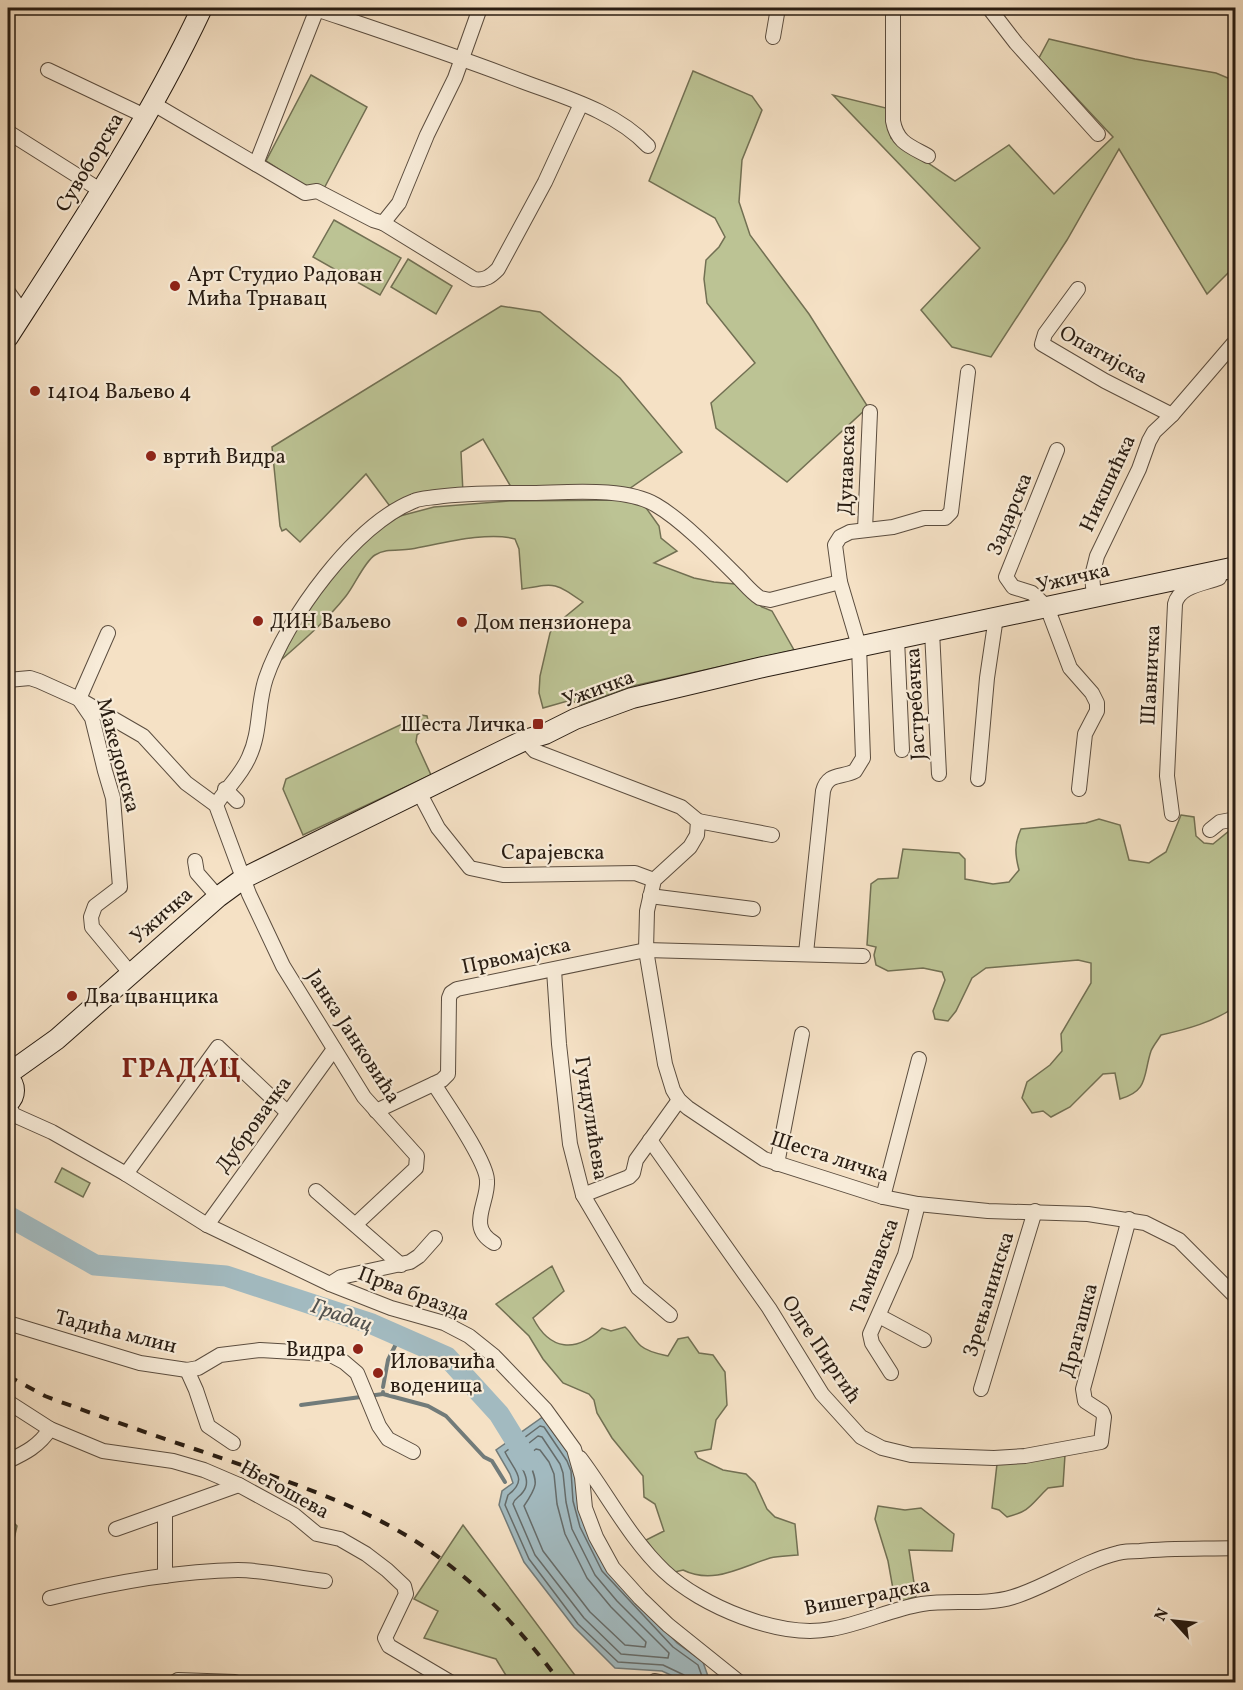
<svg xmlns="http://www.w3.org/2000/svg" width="1243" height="1690" font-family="Vollkorn,serif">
<rect width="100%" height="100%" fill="#f5e1c5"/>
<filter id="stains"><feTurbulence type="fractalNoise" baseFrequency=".00333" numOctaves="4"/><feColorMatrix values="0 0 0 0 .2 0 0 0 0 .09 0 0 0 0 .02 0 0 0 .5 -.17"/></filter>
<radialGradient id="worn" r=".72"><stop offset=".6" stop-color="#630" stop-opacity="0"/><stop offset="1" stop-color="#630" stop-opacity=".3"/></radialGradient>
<g fill="#bcc394" stroke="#727053" stroke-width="1.5">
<polygon points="1049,39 1135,59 1216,73 1235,81 1235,266 1207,294 1119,149 1067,240 991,357 952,347 921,310 980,248 833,95 886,108 891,138 955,181 1009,145 1054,194 1113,137 1039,58"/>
<polygon points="693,71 752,96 762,110 742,160 739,202 750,235 809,314 868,407 787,482 716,428 711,403 755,363 707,303 704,279 706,260 719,247 725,237 715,218 649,181"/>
<polygon points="311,75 367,107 320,196 266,161"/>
<polygon points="334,220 401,258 380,295 313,257"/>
<polygon points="408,259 452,286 436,314 391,287"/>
<polygon points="501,306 540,312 620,378 682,452 626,491 514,492 483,439 461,452 463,493 389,505 366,474 300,542 286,529 282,531 280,526 272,447"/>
<path d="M625,500L644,505L659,526L661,538L677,551L654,563L694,578L714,582L735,584L762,607L772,611L794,650L633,686L580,705L571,700L543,708L539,693L540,676L550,633L554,626L583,602C554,582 556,583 522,589L519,549L515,539C487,531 440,544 411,549C399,551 386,548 375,555C364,562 355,585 346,596C327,620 304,640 281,660L302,617L325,585L375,529L400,516L434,507L509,501Z"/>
<polygon points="421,715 427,716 429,725 417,735 416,742 431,775 303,835 283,789 286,779"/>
<path d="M1181,815L1194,817L1196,836L1204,843L1213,844L1229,831L1235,830V1007C1213,1022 1188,1029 1161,1035C1158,1040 1153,1046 1151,1051C1143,1075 1149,1091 1120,1099L1115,1073L1103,1074L1070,1107L1051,1117L1043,1111L1032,1113L1022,1098L1027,1082L1050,1065L1062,1051L1061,1034L1091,983V963L1078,960L986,968L972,978L956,1011L948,1021L935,1019L933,1011L945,980L942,972L923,968L888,971L876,965L874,955L876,947L867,945L871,884L878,879L898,878L903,849L959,853L965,859V879L993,884L1009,882L1019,870C1015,855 1014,844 1021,829L1086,823L1099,819L1120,825L1129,860L1149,863L1166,852Z"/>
<polygon points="62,1168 90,1183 83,1197 55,1182"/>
<path d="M552,1266L564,1291L533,1318C550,1351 576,1353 602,1328L611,1331L625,1327C631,1332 634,1340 641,1346C648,1352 659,1354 668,1356L678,1339L688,1337L699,1353L713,1355L725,1372L727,1405L716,1420L711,1449L695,1452L698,1458L723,1470L746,1474L755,1483L767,1509L775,1517L795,1524L798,1555C789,1556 779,1556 770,1558C741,1567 713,1585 683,1570L675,1572L661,1560L646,1540L664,1531L655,1504L644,1497L643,1476L612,1438L597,1413L594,1400L589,1394L563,1383L543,1359L529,1336L496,1304Z"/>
<path d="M1065,1455L1063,1486L1048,1488C1031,1504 1031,1511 1007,1517L999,1510L992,1508L997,1464Z"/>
<polygon points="878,1506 905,1510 921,1508 954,1534 952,1551 909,1550 916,1596 900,1603 893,1589 888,1561 875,1519"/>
<polygon points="8,1517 17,1526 12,1547 14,1566 8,1591"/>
<polygon points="463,1525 580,1682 510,1682 496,1659 424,1638 438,1611 414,1599"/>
</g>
<polygon fill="#a2bac0" stroke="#717b7a" stroke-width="1.5" points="544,1416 572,1458 579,1499 645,1609 677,1643 703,1662 710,1682 686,1682 662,1671 615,1668 574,1627 524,1562 499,1505 502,1491 513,1483 510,1474 496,1450"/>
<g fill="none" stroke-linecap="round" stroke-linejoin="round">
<g stroke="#656b69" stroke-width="1.5">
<path d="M538,1436L542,1437L560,1464L563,1473L566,1502L572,1529L595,1575L617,1601L669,1653L668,1658L621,1654L584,1618L535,1555L513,1504C515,1497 519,1498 523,1492C533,1480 519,1465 515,1454Z"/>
<path d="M536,1449L540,1450L549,1462L554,1474L557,1504L565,1534L587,1578L611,1607L646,1642L645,1647L625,1645L590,1612L543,1551L524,1506C540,1482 537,1483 527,1456Z"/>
<path d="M687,1682L684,1675L663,1665L618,1662L578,1624L529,1559L505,1505L508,1495C529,1479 514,1471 505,1452L540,1426L544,1427L567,1461L571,1471L573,1501L580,1527L602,1571L673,1647L698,1665L704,1682"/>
</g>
<g stroke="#717b7a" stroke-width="4">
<polyline points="383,1387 388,1360 400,1336"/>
<polyline points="383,1392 383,1394 428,1406 446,1416 484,1457 492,1461 505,1482"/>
<polyline points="301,1405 383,1394"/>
</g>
<polyline stroke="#a2bac0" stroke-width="21" points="8,1216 95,1265 226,1276 372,1324 447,1357 499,1414 528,1461"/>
<g stroke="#5b4d3f" stroke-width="16">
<g id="minor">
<path d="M313,8C384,32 454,55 524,82C567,98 616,112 648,146"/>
<path d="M893,8V121C897,143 910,146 928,156"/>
<polyline points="989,8 1016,43 1098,134"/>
<polyline points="773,37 778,8"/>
<polyline points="48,70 145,116"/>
<polyline points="152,103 305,193 317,191 373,220 383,223 399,203 427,135 455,78 480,8"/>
<polyline points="8,132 100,190"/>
<polyline points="256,164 317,9"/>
<path d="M383,223L474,279C485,281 491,276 498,269L545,182L581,104"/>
<polyline points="1078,289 1045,334 1042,344 1105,381 1172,415"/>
<polyline points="8,292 23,313"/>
<polyline points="1057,450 1006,577 1013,587 1032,593 1047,607 1070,668 1092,693 1097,703 1097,711 1085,734 1079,789"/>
<polyline points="865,530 870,412"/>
<polyline points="1094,596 1092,576 1097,556 1139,469 1149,441 1154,432 1172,415 1233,344"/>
<polyline points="932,631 939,774"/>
<polyline points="108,633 79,699 92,718 105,771 113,798 120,887 95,906 91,917 92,927 131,974"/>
<polyline points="897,639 902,750"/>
<polyline points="8,680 30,678 39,681 79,699 143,736 186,783 216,805 249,894 283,966 364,1097 417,1156 416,1168 356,1224"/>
<polyline points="525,740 535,751 681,807 698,821 697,835 690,847 654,880 647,911 646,950 665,1064 673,1090 679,1100 688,1108 764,1159 883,1197 918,1204 988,1211 1088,1214 1145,1223 1179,1240 1236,1297"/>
<polyline points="978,779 987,678 996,617"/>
<polyline points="225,789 237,801"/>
<polyline points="419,792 438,828 470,868 503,875 635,873 654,880"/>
<path d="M216,805C226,788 241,776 249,757C261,732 257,704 266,678C286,619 355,524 414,501C420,498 429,498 436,497C466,493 496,493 526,493C564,493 624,486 656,505C682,520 716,555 737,576C745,584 751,592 760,598L770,600L840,582"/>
<path d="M1172,814L1167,776L1175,604C1179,586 1203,584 1219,578"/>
<polyline points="698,821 772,835"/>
<polyline points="1210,830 1220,822 1236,819"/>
<polyline points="195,861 197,873 218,897"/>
<polyline points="650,896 753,909"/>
<path d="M806,953L823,791C828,772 842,778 855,771L863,758L859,646L840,582L835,545L840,537L850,532L893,527L924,518H945L951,512L968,372"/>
<polyline points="554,970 559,1044 570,1144 583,1195 638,1288 670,1315"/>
<path d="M434,1084C446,1103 486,1160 487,1180C489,1202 466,1227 494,1243"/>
<polyline points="8,1105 14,1115 52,1132 126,1174 207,1225 330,1284 391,1308 444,1323 469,1336 494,1356 545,1409 574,1449 582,1477 585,1508 596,1537 613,1568 640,1598 668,1625 739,1682"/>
<polyline points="376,1111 442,1080 448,1074 449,998 451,993 457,989 646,950 863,956"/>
<polyline points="650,1140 769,1308 822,1394 861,1437 882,1448 911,1455 994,1458 1025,1456 1101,1442 1104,1417 1102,1412 1085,1401 1083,1389 1129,1219"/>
<polyline points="777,1164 802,1034"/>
<polyline points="126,1174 218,1047 287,1112"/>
<polyline points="316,1191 401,1265"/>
<polyline points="583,1195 629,1177 633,1173 636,1160 679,1100"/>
<polyline points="883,1197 919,1059"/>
<polyline points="207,1225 334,1049"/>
<polyline points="330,1284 341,1277 410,1262 419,1256 435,1238"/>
<polyline points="879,1316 924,1340"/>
<polyline points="8,1323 140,1363 187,1370 198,1368 220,1355 260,1350 329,1354 344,1362 357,1373 379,1426 388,1439 413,1452"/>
<polyline points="187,1370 196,1390 208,1426 233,1443"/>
<polyline points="891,1373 872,1343 870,1334 905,1255 918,1204"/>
<polyline points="981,1389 1035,1211"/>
<polyline points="8,1402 50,1429 103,1451 173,1461 204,1470 239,1485 294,1515 317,1534 340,1539 366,1554 387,1570 404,1586 406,1594 385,1638 389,1646 450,1682"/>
<path d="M580,1458C608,1495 630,1539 664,1571C701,1606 780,1639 831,1629C862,1624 891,1609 922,1604C952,1599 984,1606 1013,1597C1049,1586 1081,1562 1118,1553C1125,1551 1133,1551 1140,1551C1172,1548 1204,1549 1236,1548"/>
<path d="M8,1461C25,1453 39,1446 50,1429"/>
<polyline points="165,1513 165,1576"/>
<polyline points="116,1529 239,1485"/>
<path d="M50,1598C111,1583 175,1571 238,1570C265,1570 297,1578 325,1581"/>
<polyline points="655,1681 660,1682"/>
<polyline points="175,1682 178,1680 235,1682"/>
</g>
</g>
<g stroke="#281c12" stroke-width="22">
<g id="secondary">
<path d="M8,337C77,230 148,123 202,8"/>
<polyline points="8,1074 57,1039 218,897 244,878 502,751 525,740 545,734 575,719 632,698 763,667 1236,567"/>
<path d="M8,1078C16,1085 16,1096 8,1103"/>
</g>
</g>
<use href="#minor" stroke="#f8ecd9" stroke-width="14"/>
<use href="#secondary" stroke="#f8ecd9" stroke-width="20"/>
<path stroke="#281c12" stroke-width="4" stroke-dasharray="10 10" stroke-linecap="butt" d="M8,1376L45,1396C106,1419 168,1440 230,1461C300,1486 372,1509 433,1553C483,1588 524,1634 560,1682"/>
</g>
<g fill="#8f2418" stroke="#f8ecd9" stroke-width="2">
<circle cx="175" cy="286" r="6"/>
<circle cx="35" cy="391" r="6"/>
<circle cx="151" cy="456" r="6"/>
<circle cx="258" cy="621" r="6"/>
<circle cx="462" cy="622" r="6"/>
<rect x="532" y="718" width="12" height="12" rx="3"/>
<circle cx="72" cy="996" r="6"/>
<circle cx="358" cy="1349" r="6"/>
<circle cx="378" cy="1373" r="6"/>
</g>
<g text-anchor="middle" stroke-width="4.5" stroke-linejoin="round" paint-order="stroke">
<g font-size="21" fill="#281c12" stroke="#f8ecd9">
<text transform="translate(89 162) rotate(-59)" y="7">Сувоборска</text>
<text transform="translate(1104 354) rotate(29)" y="7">Опатијска</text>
<text transform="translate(846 470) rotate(-88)" y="7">Дунавска</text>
<text transform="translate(1107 483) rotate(-65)" y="7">Никшићка</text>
<text transform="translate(1009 514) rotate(-68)" y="7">Задарска</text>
<text transform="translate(1073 577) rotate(-13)" y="7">Ужичка</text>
<text transform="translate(1150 675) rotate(-87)" y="7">Шавничка</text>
<text transform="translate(598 688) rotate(-20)" y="7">Ужичка</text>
<text transform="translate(915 704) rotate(-93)" y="7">Јастребачка</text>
<text transform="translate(119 755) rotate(75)" y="7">Македонска</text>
<text x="553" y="859">Сарајевска</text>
<text transform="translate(161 915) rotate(-41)" y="7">Ужичка</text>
<text transform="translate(516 955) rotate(-12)" y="7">Првомајска</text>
<text transform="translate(354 1036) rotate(57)" y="7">Јанка Јанковића</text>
<text transform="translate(592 1118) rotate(81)" y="7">Гундулићева</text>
<text transform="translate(253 1124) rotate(-54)" y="7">Дубровачка</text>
<text transform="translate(830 1156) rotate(18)" y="7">Шеста личка</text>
<text transform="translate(874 1266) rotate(-69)" y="7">Тамнавска</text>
<text transform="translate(414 1293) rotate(21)" y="7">Прва бразда</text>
<text transform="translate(988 1294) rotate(-73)" y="7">Зрењанинска</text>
<text transform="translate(1078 1330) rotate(-75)" y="7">Драгашка</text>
<text transform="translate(116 1331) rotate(14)" y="7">Тадића млин</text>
<text transform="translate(822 1349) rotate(56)" y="7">Олге Пиргић</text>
<text transform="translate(285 1489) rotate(29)" y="7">Његошева</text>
<text transform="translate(867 1596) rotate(-11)" y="7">Вишеградска</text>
</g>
<g font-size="21" fill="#281c12" stroke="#f8ecd9" text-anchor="start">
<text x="187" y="281">Арт Студио Радован<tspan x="187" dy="24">Мића Трнавац</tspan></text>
<text x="47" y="398">14104 Ваљево 4</text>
<text x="163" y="463">вртић Видра</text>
<text x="270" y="628">ДИН Ваљево</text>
<text x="474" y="629">Дом пензионера</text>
<text x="526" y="731" text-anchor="end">Шеста Личка</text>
<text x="84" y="1003">Два цванцика</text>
<text x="346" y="1356" text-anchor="end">Видра</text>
<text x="390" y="1368">Иловачића<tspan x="390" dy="24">воденица</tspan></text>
</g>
<g font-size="22" font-style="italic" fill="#53534f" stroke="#f8ecd9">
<text transform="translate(342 1314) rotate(19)" y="8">Градац</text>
</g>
<g font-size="27" font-weight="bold" letter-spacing="1.5" fill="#7a1f14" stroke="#f8ecd9">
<text x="182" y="1077">ГРАДАЦ</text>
</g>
</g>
<rect width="1243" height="1690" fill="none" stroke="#f5e1c5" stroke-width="30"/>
<rect x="9" y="9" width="1225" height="1672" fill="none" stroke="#281c12" stroke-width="3"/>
<rect x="15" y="15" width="1213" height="1660" fill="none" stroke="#281c12" stroke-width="1.5"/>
<g transform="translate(1174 1621) rotate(297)" stroke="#f8ecd9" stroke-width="4.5" paint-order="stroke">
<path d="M0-4.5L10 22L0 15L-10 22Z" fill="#281c12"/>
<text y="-9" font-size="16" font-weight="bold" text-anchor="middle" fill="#281c12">N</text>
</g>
<rect width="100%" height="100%" filter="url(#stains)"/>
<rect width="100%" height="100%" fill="url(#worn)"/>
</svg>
